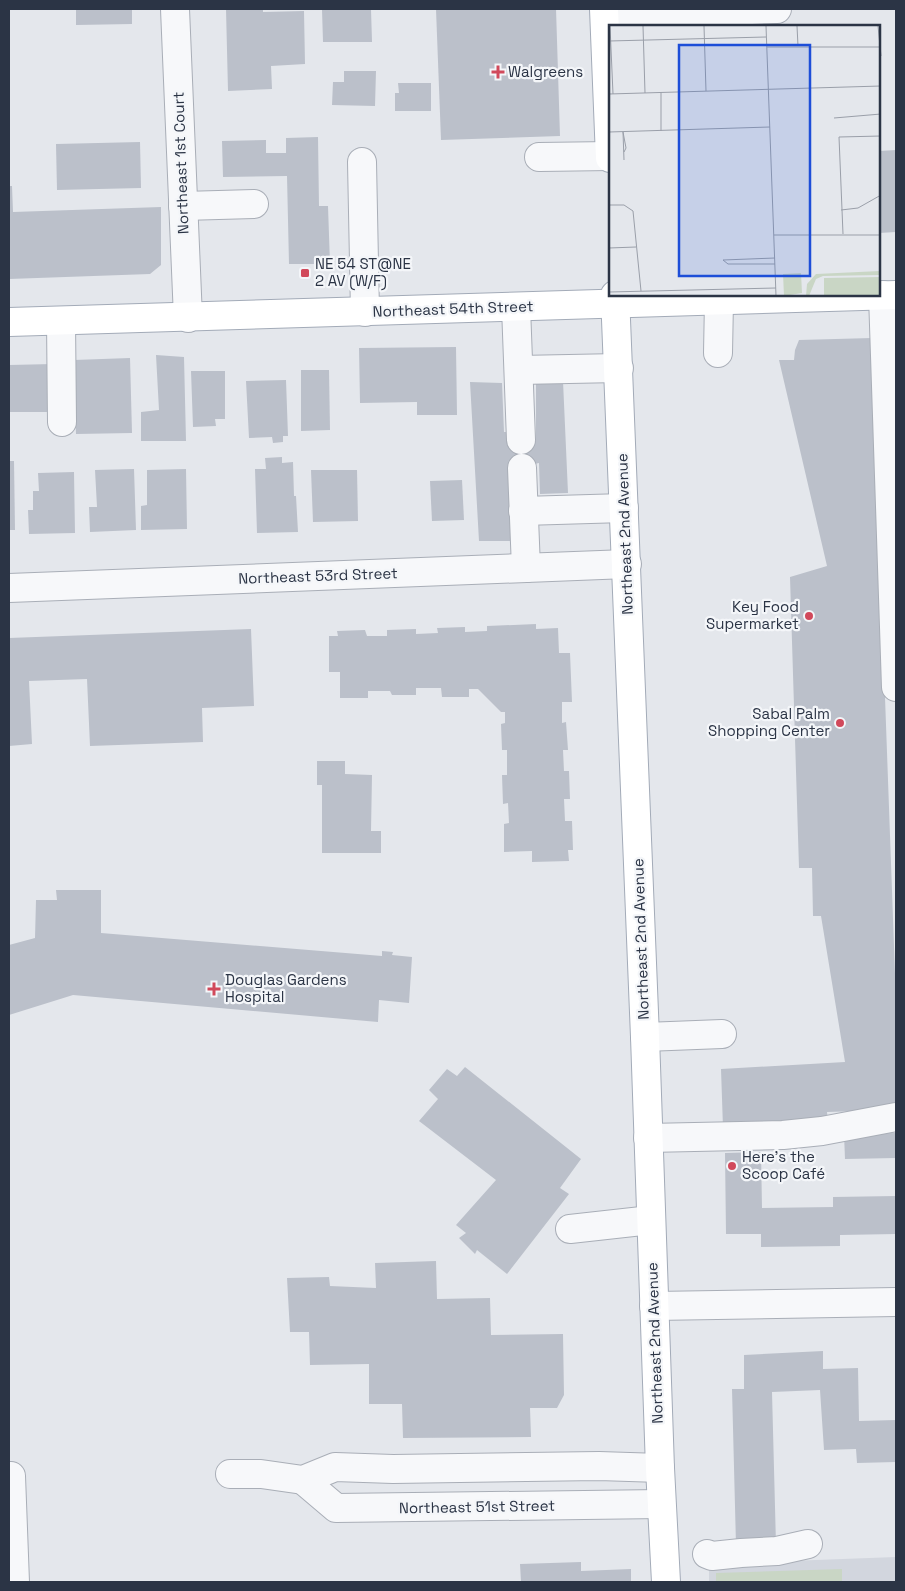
<svg xmlns="http://www.w3.org/2000/svg" width="905" height="1591" font-family="'Space Grotesk',sans-serif">
<rect width="100%" height="100%" fill="#e4e7ec"/>
<polygon fill="#d2d6de" points="896,1557 896,1582 709,1582 709,1564"/>
<polygon fill="#c9d6c5" points="842,1569 842,1582 716,1582 716,1573"/>
<g fill="#bbc0ca">
<polygon points="76,9 132,9 132,24 76,25"/>
<polygon points="226,9 263,9 263,12 304,11 305,64 271,66 272,89 228,91"/>
<polygon points="322,9 371,9 372,42 323,42"/>
<polygon points="436,9 556,9 560,136 441,140"/>
<polygon points="344,71 376,71 375,106 332,105 333,82 344,82"/>
<polygon points="398,83 431,83 431,111 395,111 395,93 399,93"/>
<polygon points="318,137 319,206 328,206 330,264 289,264 287,176 223,177 222,141 266,140 266,153 286,153 286,138"/>
<polygon points="140,142 141,188 57,190 56,144"/>
<polygon points="896,150 896,232 879,233 879,151"/>
<polygon points="9,186 12,186 13,212 161,207 161,265 150,274 9,279"/>
<polygon points="872,338 896,1001 896,1103 890,1110 827,1112 828,1123 723,1128 721,1069 845,1062 821,916 813,916 812,868 799,868 790,577 827,566 779,360 794,360 795,350 799,340"/>
<polygon points="456,347 457,415 417,415 417,402 360,403 359,348"/>
<polygon points="156,355 184,357 186,441 141,441 141,412 159,410"/>
<polygon points="130,358 132,433 76,434 74,360"/>
<polygon points="53,364 53,412 9,412 9,365"/>
<polygon points="301,370 329,370 330,430 301,431"/>
<polygon points="191,371 225,371 225,419 215,419 216,426 193,427"/>
<polygon points="286,380 288,436 283,436 283,442 273,443 272,437 249,438 246,381"/>
<polygon points="563,381 568,493 540,494 539,463 515,468 520,541 479,541 470,382 502,383 504,432 514,432 517,440 536,441 536,382"/>
<polygon points="282,457 282,463 293,462 294,496 296,496 298,532 257,533 255,469 266,469 265,458"/>
<polygon points="9,461 14,461 15,530 9,530"/>
<polygon points="134,469 136,530 90,532 89,507 97,507 95,470"/>
<polygon points="186,469 187,529 141,530 141,506 147,505 147,470"/>
<polygon points="311,470 357,470 358,521 313,522"/>
<polygon points="74,472 75,533 29,534 28,510 33,510 33,491 39,491 38,473"/>
<polygon points="462,480 464,520 432,521 430,481"/>
<polygon points="536,624 536,629 558,628 559,653 570,653 572,702 562,702 562,723 566,722 568,750 563,750 564,771 569,771 570,799 564,799 565,821 572,821 573,850 568,850 569,861 532,862 532,851 504,852 504,824 509,823 508,803 503,804 502,775 507,775 507,750 502,750 501,724 505,723 505,712 501,712 478,689 469,689 469,697 442,697 441,688 416,688 416,695 392,695 390,691 368,691 368,698 340,698 340,672 329,672 329,636 338,636 337,631 365,630 367,636 387,636 387,630 416,629 416,634 438,633 437,628 465,627 465,632 487,631 487,626"/>
<polygon points="251,629 254,706 202,708 203,742 90,746 87,679 29,681 32,744 9,746 9,638"/>
<polygon points="317,761 345,761 345,774 372,775 371,831 381,831 381,853 322,853 322,785 317,785"/>
<polygon points="56,890 101,890 101,933 382,956 382,951 393,952 392,955 412,957 409,1003 379,1000 378,1022 73,995 9,1015 9,945 35,938 36,900 57,900"/>
<polygon points="465,1067 581,1159 560,1188 569,1194 507,1274 477,1250 475,1254 459,1238 466,1233 456,1225 496,1180 419,1121 438,1099 429,1090 447,1069 457,1076"/>
<polygon points="896,1133 896,1158 845,1159 844,1134"/>
<polygon points="761,1152 762,1208 833,1207 833,1197 896,1196 896,1234 840,1235 840,1246 761,1247 761,1234 726,1234 725,1153"/>
<polygon points="436,1261 437,1299 490,1298 491,1335 563,1334 564,1395 557,1408 530,1408 531,1437 403,1438 402,1404 369,1404 369,1364 310,1365 309,1332 290,1332 287,1278 329,1277 330,1286 376,1288 375,1263"/>
<polygon points="823,1351 823,1369 858,1368 859,1421 896,1420 896,1462 857,1463 856,1449 824,1450 820,1390 772,1392 776,1545 736,1545 732,1389 744,1389 744,1355"/>
<polygon points="581,1562 581,1571 631,1569 631,1582 521,1582 520,1564"/>
</g>
<g fill="none" stroke-linecap="round" stroke-linejoin="round">
<g stroke="#a9aeb7" stroke-width="30">
<g id="minor">
<polyline points="175,9 188,318"/>
<polyline points="605,16 777,9"/>
<polyline points="539,157 610,156"/>
<polyline points="362,162 365,312"/>
<polyline points="183,206 254,204"/>
<polyline points="883,295 896,687"/>
<polyline points="516,307 521,440"/>
<polyline points="61,321 62,422"/>
<polyline points="718,353 719,301"/>
<polyline points="519,370 619,368"/>
<polyline points="522,468 526,568"/>
<polyline points="523,511 624,508"/>
<polyline points="9,588 627,564"/>
<polyline points="645,1037 722,1034"/>
<polyline points="648,1138 783,1135 822,1131 896,1117"/>
<polyline points="570,1229 651,1220"/>
<polyline points="654,1306 896,1302"/>
<polyline points="230,1474 261,1474 303,1480 335,1467 393,1469 599,1466 660,1468"/>
<polyline points="11,1476 15,1582"/>
<polyline points="303,1480 336,1508 661,1504"/>
<polyline points="707,1554 712,1556 741,1553 777,1551 808,1544"/>
</g>
</g>
<g stroke="#a3abb8" stroke-width="30">
<g id="major">
<polyline points="604,9 610,158"/>
<polyline points="615,295 645,1037 660,1468 666,1582"/>
<polyline points="9,322 896,295"/>
</g>
</g>
<use href="#minor" stroke="#f7f8fa" stroke-width="28"/>
<use href="#major" stroke="#fff" stroke-width="28"/>
</g>
<g fill="#d1495b" stroke="#f4f6f9" stroke-width="2">
<path d="M495.5 64.5h5v5h5v5h-5v5h-5v-5h-5v-5h5z"/>
<rect x="300" y="268" width="10" height="10" rx="2.5"/>
<circle cx="809" cy="616" r="5"/>
<circle cx="840" cy="723" r="5"/>
<path d="M211.5 981.5h5v5h5v5h-5v5h-5v-5h-5v-5h5z"/>
<circle cx="732" cy="1166" r="5"/>
</g>
<g text-anchor="middle" stroke-width="4.5" stroke-linejoin="round" paint-order="stroke">
<g font-size="15" fill="#2b3445" stroke="#f4f6f9" text-anchor="start">
<text x="508" y="77">Walgreens</text>
<text x="315" y="269">NE 54 ST@NE<tspan x="315" dy="17">2 AV (W/F)</tspan></text>
<text x="799" y="612" text-anchor="end">Key Food<tspan x="799" dy="17">Supermarket</tspan></text>
<text x="830" y="719" text-anchor="end">Sabal Palm<tspan x="830" dy="17">Shopping Center</tspan></text>
<text x="225" y="985">Douglas Gardens<tspan x="225" dy="17">Hospital</tspan></text>
<text x="742" y="1162">Here's the<tspan x="742" dy="17">Scoop Café</tspan></text>
</g>
<g font-size="15" fill="#2b3445" stroke="#f4f6f9">
<text transform="translate(181 163) rotate(-92)" y="5">Northeast 1st Court</text>
<text transform="translate(453 309) rotate(-2)" y="5">Northeast 54th Street</text>
<text transform="translate(625 534) rotate(-92)" y="5">Northeast 2nd Avenue</text>
<text transform="translate(318 576) rotate(-2)" y="5">Northeast 53rd Street</text>
<text transform="translate(641 939) rotate(-92)" y="5">Northeast 2nd Avenue</text>
<text transform="translate(655 1343) rotate(-92)" y="5">Northeast 2nd Avenue</text>
<text transform="translate(477 1507) rotate(-1)" y="5">Northeast 51st Street</text>
</g>
</g>
<g transform="translate(609 25)">
<rect width="271" height="271" fill="#e4e7ec"/>
<path d="M271,246V250L214,251L207,254L200,271H197L198,259L207,249ZM192,248L193,268L175,271L174,249ZM272,252L271,271H215V253Z" fill="#c9d6c5"/>
<path fill="none" stroke="#9a9fa9" stroke-width="1" d="M1,1L4,69M34,1L36,68M95,1L97,66M157,1L167,271M188,1L189,21M269,1L272,31M0,16L157,12M158,22H272M52,67V106M0,69L272,61M225,93L272,89M0,107L161,102M14,107L15,135M14,107L17,123L15,127M0,180H15L24,186L32,266M232,185L249,183L272,170M234,209L230,112L272,111M165,210H272M0,223L27,222M114,235L119,239H166M114,235L166,233M0,267L167,263"/>
<path fill="#1d4ed8" fill-opacity="0.15" stroke="#1d4ed8" stroke-width="2.5" d="M70,20H201V251H70Z"/>
<rect width="271" height="271" fill="none" stroke="#2b3445" stroke-width="2.5"/>
</g>
<rect width="905" height="1591" fill="none" stroke="#2b3445" stroke-width="20"/>
</svg>
